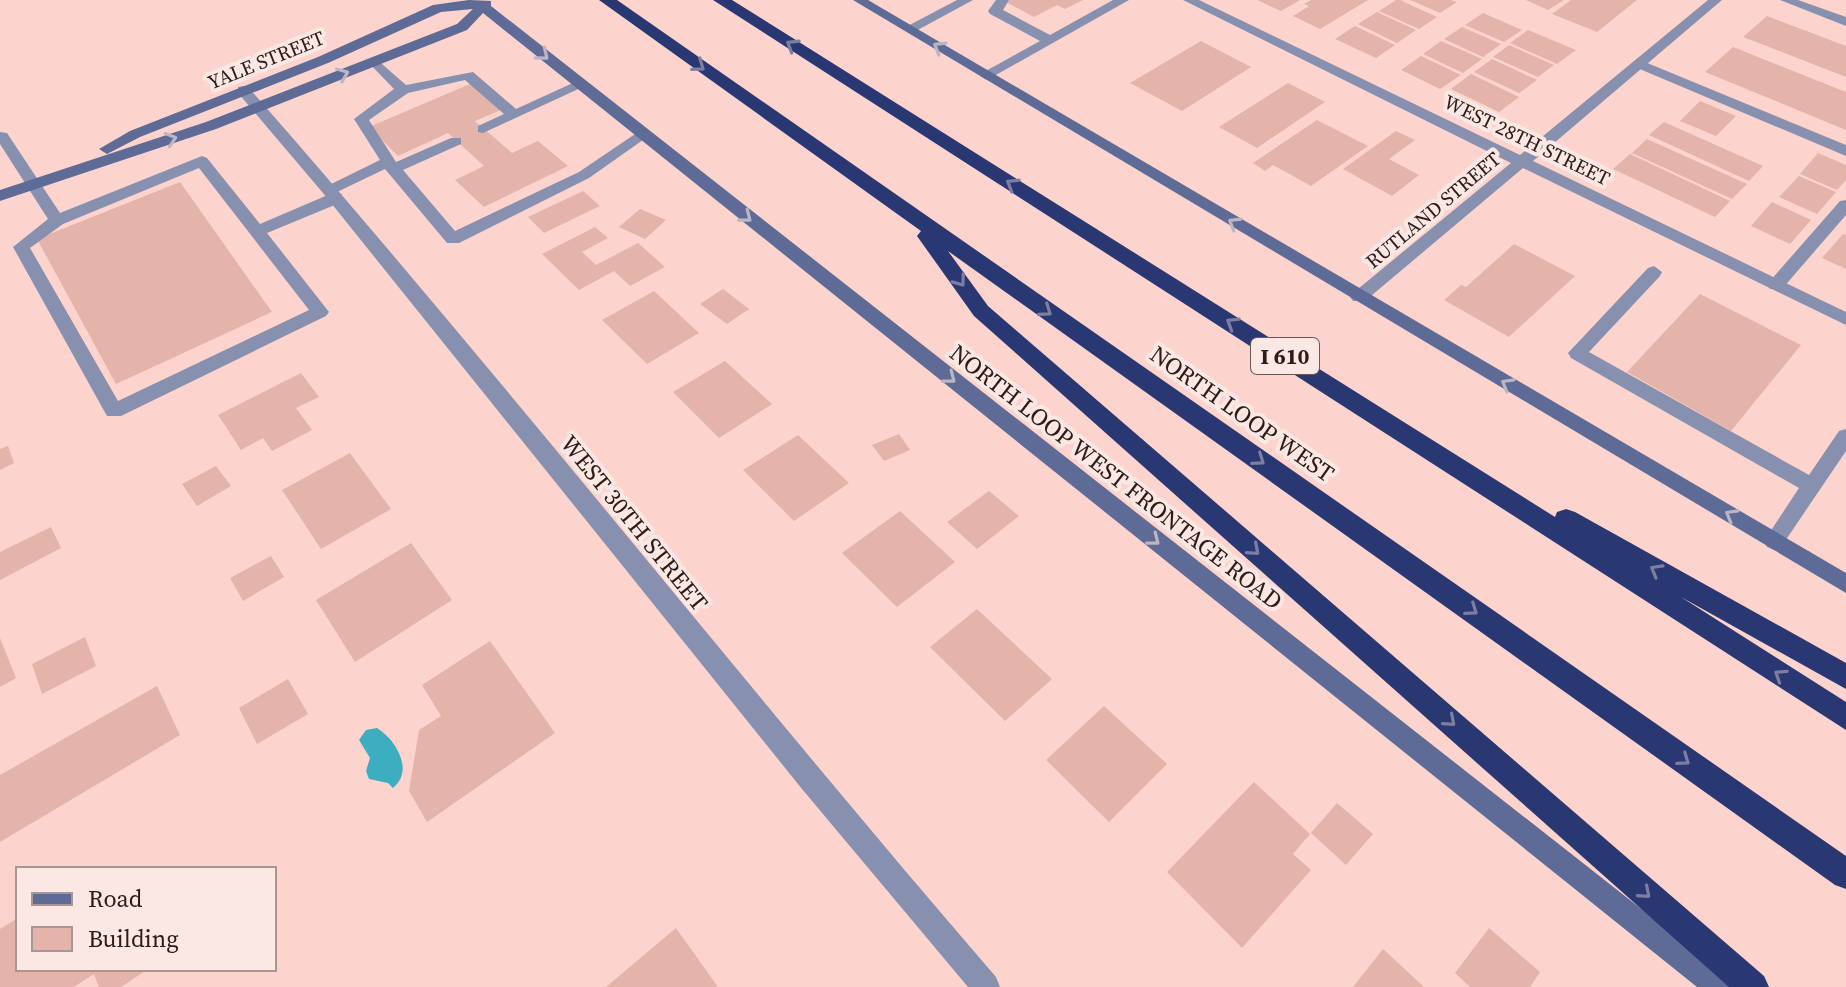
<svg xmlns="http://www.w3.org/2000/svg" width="1846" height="987" font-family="'Source Serif 4',serif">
<rect width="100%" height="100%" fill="#fdd4cd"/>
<path fill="#3daec0" d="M377,728C395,739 415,770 393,788L388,783L369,779L366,771L370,758L359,740L366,730Z"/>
<g fill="#e4b3aa">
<polygon points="1010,0 1083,0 1065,9 1057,5 1034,17 1006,2"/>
<polygon points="1257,0 1300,0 1281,11"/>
<polygon points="1311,0 1368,0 1320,29 1293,16 1309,6 1304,4"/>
<polygon points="1396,0 1400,0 1437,17 1419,29 1379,11"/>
<polygon points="1410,0 1451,0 1457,2 1440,13"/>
<polygon points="1526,0 1564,0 1548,10"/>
<polygon points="1571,0 1637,0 1597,32 1552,14"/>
<polygon points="1377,12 1416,30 1397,43 1358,24"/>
<polygon points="1483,13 1522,30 1504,42 1465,25"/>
<polygon points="1767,16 1846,46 1846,77 1743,37"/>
<polygon points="1355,26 1395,45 1376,58 1335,39"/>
<polygon points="1462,27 1501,44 1483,57 1444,39"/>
<polygon points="1528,30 1576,50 1557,64 1510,43"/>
<polygon points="1201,41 1251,67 1182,111 1130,83"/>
<polygon points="1441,41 1482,59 1463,73 1423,54"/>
<polygon points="1509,45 1554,65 1538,77 1493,57"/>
<polygon points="1733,47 1846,92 1846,130 1705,72"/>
<polygon points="1421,56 1461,75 1440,89 1401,70"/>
<polygon points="1492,59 1537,80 1519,93 1474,72"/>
<polygon points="1471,74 1519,97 1499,112 1451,89"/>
<polygon points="477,81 508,107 475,121 512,153 538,141 568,166 484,207 455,180 484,166 448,133 398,156 369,127"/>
<polygon points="1288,83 1325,102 1257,148 1219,127"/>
<polygon points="1700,101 1736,116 1716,136 1680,121"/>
<polygon points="1317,120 1368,146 1311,186 1273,165 1265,171 1253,163"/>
<polygon points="1664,122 1763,166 1749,181 1649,135"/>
<polygon points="1396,131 1415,140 1389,159 1419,175 1392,196 1343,169"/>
<polygon points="1647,139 1747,184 1732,199 1632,153"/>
<polygon points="1818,153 1846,165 1846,180 1837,190 1800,174"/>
<polygon points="1630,154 1730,201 1715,217 1613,169"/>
<polygon points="1799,176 1836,192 1817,214 1779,197"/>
<polygon points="180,182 272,312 116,384 37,239"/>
<polygon points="583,191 600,206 544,233 528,217"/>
<polygon points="1772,202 1811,220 1790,244 1751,226"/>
<polygon points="640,209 666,220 645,239 619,227"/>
<polygon points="595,227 608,238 582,252 596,265 638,243 665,267 630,286 614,271 579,290 542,254"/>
<polygon points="1843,234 1846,235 1846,269 1822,258"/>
<polygon points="1514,244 1575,276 1509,337 1444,300 1461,285 1466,287"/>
<polygon points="723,289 749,309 727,324 700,304"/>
<polygon points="654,291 699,333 647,364 602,320"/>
<polygon points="1700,294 1801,345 1731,431 1627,372"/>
<polygon points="725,361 772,404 719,438 673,392"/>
<polygon points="301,373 319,397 296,408 312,430 272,451 263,438 241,450 218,415"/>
<polygon points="899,434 910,450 884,461 872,445"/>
<polygon points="798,435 849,483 794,521 743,470"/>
<polygon points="8,446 14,463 0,470 0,449"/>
<polygon points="350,453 391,509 321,549 282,490"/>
<polygon points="216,466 231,486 197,506 182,484"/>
<polygon points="989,491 1019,516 977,549 947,522"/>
<polygon points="900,511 955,562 897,607 842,553"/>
<polygon points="51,527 61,548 0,580 0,552"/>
<polygon points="411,543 452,600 355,662 316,600"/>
<polygon points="271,556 284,577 243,601 230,578"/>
<polygon points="977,609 1052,679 1005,721 930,647"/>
<polygon points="85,637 96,666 42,694 32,664"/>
<polygon points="0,638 16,678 0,687"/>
<polygon points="490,641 555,733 427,822 409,791 419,730 441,716 422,685"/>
<polygon points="288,679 308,714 257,744 239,708"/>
<polygon points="157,686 180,735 0,842 0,775"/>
<polygon points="1104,706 1167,764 1109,822 1046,760"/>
<polygon points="1254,782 1310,834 1293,854 1311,870 1242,948 1167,872"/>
<polygon points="1337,803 1373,834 1346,865 1311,833"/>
<polygon points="18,918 18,969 148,969 121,987 99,987 94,974 74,987 0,987 0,929"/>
<polygon points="676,928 718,987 606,987"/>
<polygon points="1489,928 1540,972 1530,987 1470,987 1455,973"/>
<polygon points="1383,949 1424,987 1353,987"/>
</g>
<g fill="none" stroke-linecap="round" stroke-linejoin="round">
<g fill="#8791af" fill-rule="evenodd">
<polygon points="957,0 973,0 914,32 902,29"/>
<polygon points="996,0 1009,0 1003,10 1050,35 1113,0 1129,0 987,80 980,76 982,73 1040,41 990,14 988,11"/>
<polygon points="374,57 406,85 473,72 516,109 575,82 585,82 587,85 483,133 478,132 478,126 504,114 465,80 408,93 369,120 396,162 451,138 461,138 461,144 403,170 455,231 579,172 638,132 648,132 650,135 589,178 459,243 447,243 385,169 335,193 329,194 321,189 380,160 354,119 394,89 367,61"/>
<polygon points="1640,60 1846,145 1846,156 1635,67 1633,64"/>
<path d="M0,132L7,133L60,213L202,156L207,158L260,224L330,194H342V202L267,233L329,312L326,316L121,416H107L13,247L48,219L0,144ZM199,168L309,310L118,401L30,248L63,224Z"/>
<polygon points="1846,200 1846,215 1782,289 1770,289 1767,285 1770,281 1840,201"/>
<polygon points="1654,266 1662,272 1660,276 1589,352 1809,475 1839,431 1846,429 1846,451 1781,547 1774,550 1767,547 1764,541 1799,488 1571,358 1568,353 1648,268"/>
</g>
<g fill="#8791af" fill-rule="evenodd">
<polygon points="1183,0 1199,0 1520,155 1708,0 1722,0 1533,161 1846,312 1846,325 1523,168 1365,301 1353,301 1350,297 1353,293 1511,163"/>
<polygon points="1780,0 1798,0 1846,17 1846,26"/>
<path d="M243,86L248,87C504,378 743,684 996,977L1000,987H968L802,789L323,193L238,93V87Z"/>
</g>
<g fill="#5d6b96" fill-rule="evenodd">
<polygon points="469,0 491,1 491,6 1728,977 1732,987 1697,987 483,13 467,30 216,129 0,201 0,190 206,122 457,24 473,9 441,12 328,63 140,137 107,154 99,149 130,131 318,57 433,5"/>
<polygon points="853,0 868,0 1846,573 1846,593"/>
</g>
<g fill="#293873" fill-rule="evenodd">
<polygon points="599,0 617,0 1846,856 1846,889 1835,885 948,251 988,306 1764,976 1769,987 1729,987 974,316 917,236 921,231"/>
<polygon points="713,0 732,0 1555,517 1557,512 1566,509 1575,512 1846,663 1846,689 1681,597 1846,702 1846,730"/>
</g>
</g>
<defs><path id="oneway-chevron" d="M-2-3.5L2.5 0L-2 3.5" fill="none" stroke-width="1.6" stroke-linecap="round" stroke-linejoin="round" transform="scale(2)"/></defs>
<g stroke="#7d7ea0">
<use href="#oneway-chevron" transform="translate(792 45) rotate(-148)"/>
<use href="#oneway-chevron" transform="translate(699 66) rotate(35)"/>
<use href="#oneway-chevron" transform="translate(1012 184) rotate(-148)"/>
<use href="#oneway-chevron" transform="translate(960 281) rotate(54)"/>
<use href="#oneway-chevron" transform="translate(1046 311) rotate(35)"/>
<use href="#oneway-chevron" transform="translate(1232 323) rotate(-148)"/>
<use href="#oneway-chevron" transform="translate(1259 460) rotate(35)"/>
<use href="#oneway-chevron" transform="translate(1254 550) rotate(41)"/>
<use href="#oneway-chevron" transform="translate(1656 570) rotate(-150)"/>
<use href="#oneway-chevron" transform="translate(1472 610) rotate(35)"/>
<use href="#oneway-chevron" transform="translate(1780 675) rotate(-147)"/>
<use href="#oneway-chevron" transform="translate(1450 721) rotate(41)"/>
<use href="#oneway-chevron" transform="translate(1684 760) rotate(35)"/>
<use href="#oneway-chevron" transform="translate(1645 893) rotate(41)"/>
</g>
<g stroke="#bcb5c4">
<use href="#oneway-chevron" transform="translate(939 47) rotate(-149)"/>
<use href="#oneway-chevron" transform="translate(543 55) rotate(39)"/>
<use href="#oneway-chevron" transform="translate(343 74) rotate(-22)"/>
<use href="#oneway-chevron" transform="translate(171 139) rotate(-18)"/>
<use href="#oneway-chevron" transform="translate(746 217) rotate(38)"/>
<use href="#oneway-chevron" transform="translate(1234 223) rotate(-149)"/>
<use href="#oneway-chevron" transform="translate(950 378) rotate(38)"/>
<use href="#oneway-chevron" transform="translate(1507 384) rotate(-150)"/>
<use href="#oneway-chevron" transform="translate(1731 515) rotate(-150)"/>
<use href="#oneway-chevron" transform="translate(1154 540) rotate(38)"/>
</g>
<g text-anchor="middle" stroke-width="8" stroke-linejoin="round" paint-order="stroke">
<g font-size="20" fill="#2d1b18" stroke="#fbe7e3">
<text transform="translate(266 60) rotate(-22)" y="7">YALE STREET</text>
<text transform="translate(1527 140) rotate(26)" y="7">WEST 28TH STREET</text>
<text transform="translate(1433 210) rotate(-40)" y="7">RUTLAND STREET</text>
</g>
<rect fill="#fbe7e3" stroke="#6b5855" stroke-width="2" x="1251" y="338" width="68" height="36" rx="6"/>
<g font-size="22" font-weight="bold" fill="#2d1b18">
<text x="1285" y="364">I 610</text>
</g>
<g font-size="24" fill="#2d1b18" stroke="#fbe7e3">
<text transform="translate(1242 414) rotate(35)" y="8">NORTH LOOP WEST</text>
<text transform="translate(1116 477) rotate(38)" y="8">NORTH LOOP WEST FRONTAGE ROAD</text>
<text transform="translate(634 523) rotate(51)" y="8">WEST 30TH STREET</text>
</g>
</g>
<rect x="16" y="867" width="260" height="104" fill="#fbe7e3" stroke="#a99592" stroke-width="2"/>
<rect x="32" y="893" width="40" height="12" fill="#5d6b96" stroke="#a99592" stroke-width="2"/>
<text x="88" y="907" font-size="24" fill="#2d1b18">Road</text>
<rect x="32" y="927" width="40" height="24" fill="#e4b3aa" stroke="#a99592" stroke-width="2"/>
<text x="88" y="947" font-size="24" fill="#2d1b18">Building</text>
</svg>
